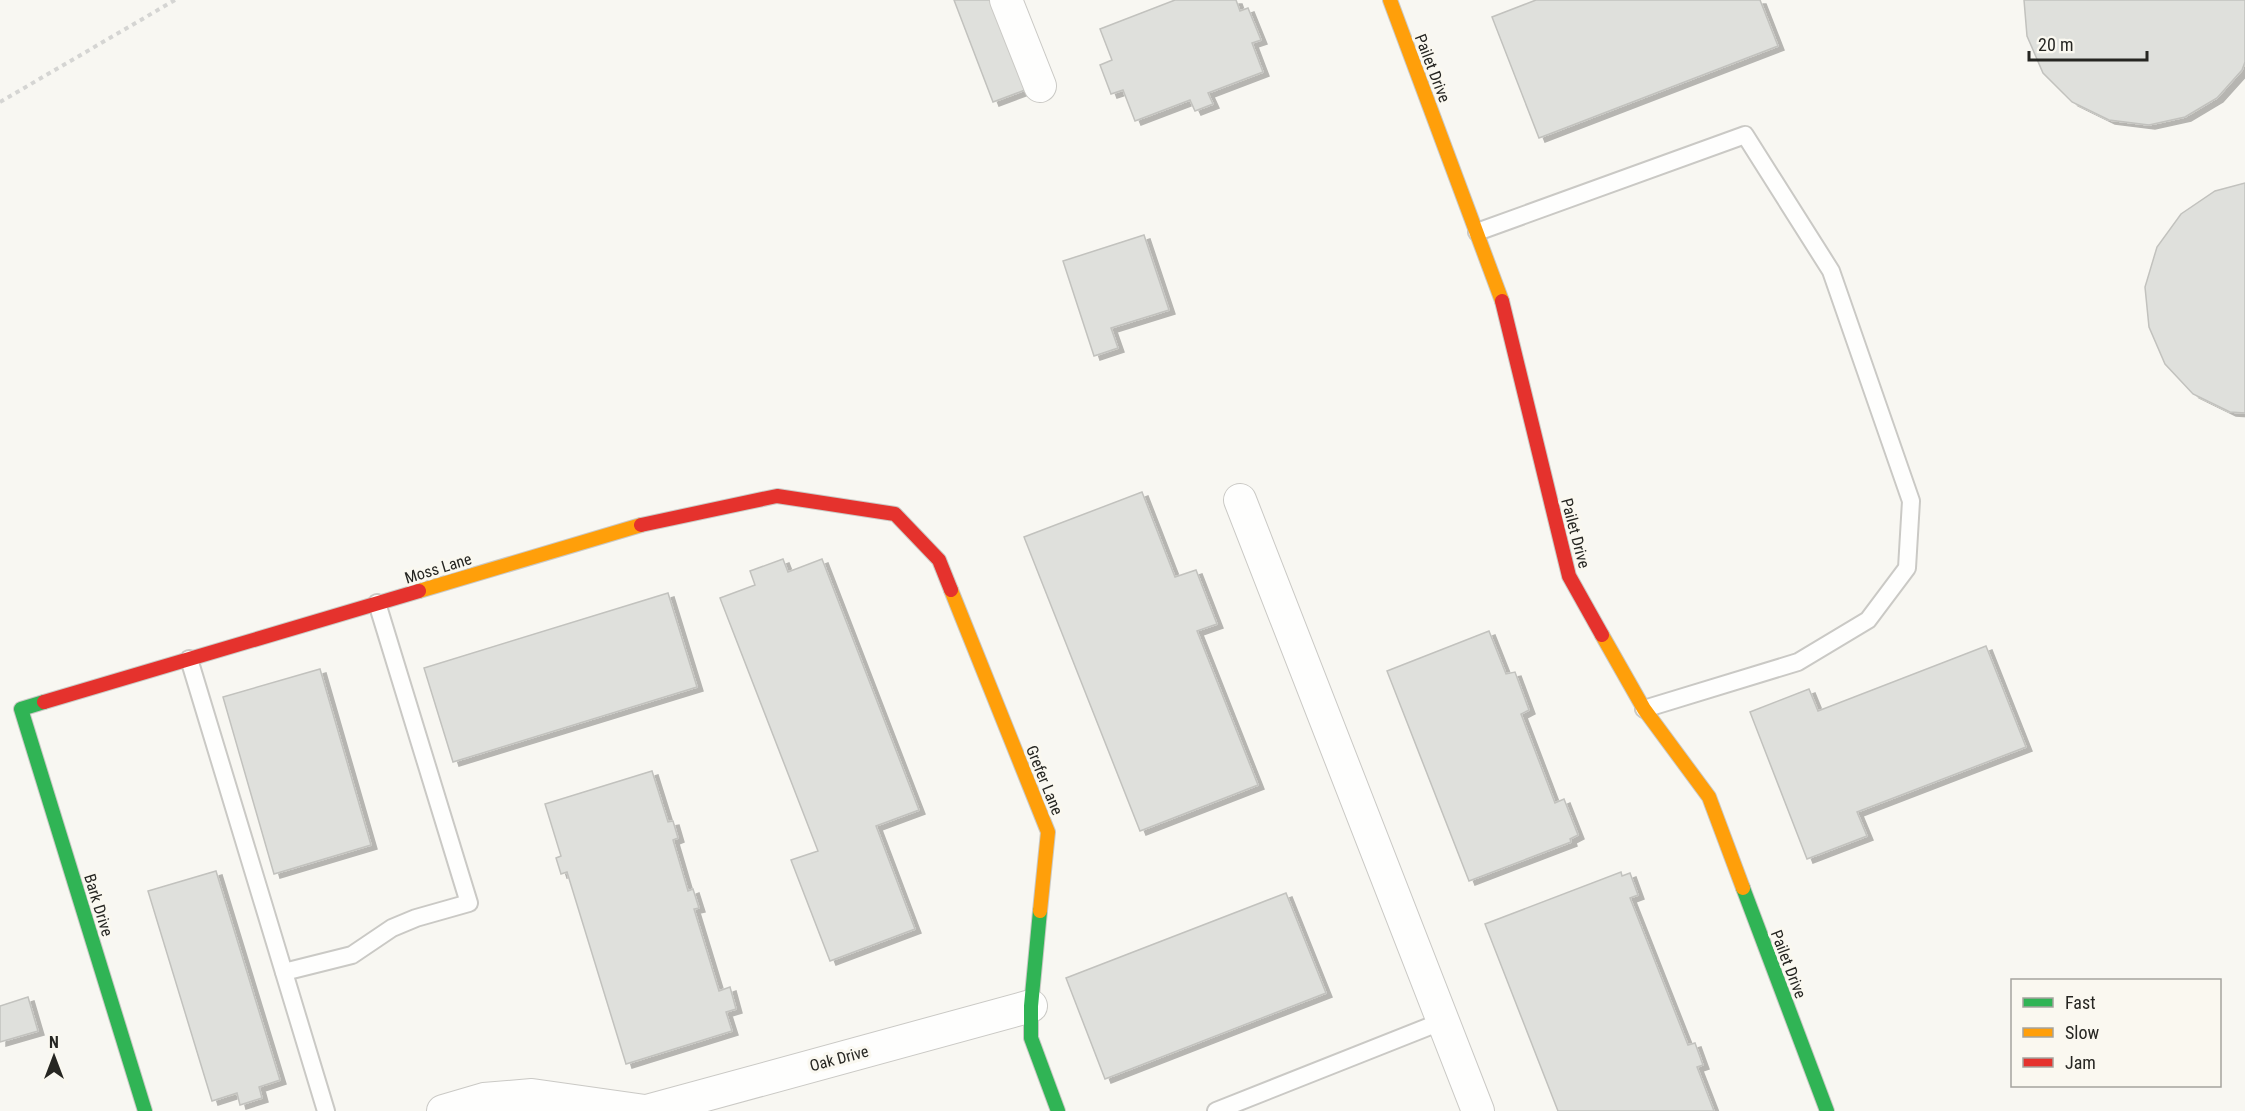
<svg xmlns="http://www.w3.org/2000/svg" width="2245" height="1111" font-family="'Roboto Condensed',sans-serif">
<defs>
<filter id="shadow"><feDropShadow dx="6" dy="4" stdDeviation="0" flood-color="#0004"/></filter>
</defs>
<rect width="100%" height="100%" fill="#f8f7f2"/>
<g fill="#dfe0dc" stroke="#c2c2be" stroke-width="1.5" filter="url(#shadow)">
<polygon points="954,0 990,0 1025,90 993,102"/>
<polygon points="1175,0 1236,0 1240,11 1248,8 1261,40 1252,43 1263,72 1208,93 1213,104 1195,111 1190,100 1135,121 1123,90 1111,94 1100,65 1112,60 1100,29"/>
<polygon points="1536,0 1760,0 1778,46 1539,138 1492,17"/>
<polygon points="2024,0 2245,0 2245,62 2242,70 2217,98 2185,117 2149,125 2109,120 2072,102 2043,73 2027,36"/>
<polygon points="2245,183 2245,413 2230,412 2193,394 2165,364 2149,327 2145,287 2157,247 2181,214 2215,191"/>
<polygon points="1144,235 1169,310 1111,328 1118,348 1094,356 1063,261"/>
<polygon points="1142,492 1175,577 1196,570 1217,624 1197,631 1258,785 1140,831 1024,537"/>
<polygon points="783,559 788,572 822,559 919,810 876,826 915,929 830,961 791,860 818,851 720,598 755,585 750,571"/>
<polygon points="668,593 697,687 453,762 424,668"/>
<polygon points="1489,631 1506,674 1515,672 1529,710 1521,714 1555,803 1564,799 1578,835 1570,839 1571,842 1469,881 1387,671"/>
<polygon points="1986,646 2026,747 1857,812 1867,836 1807,859 1750,712 1809,689 1818,711"/>
<polygon points="320,669 371,845 274,874 223,697"/>
<polygon points="652,771 668,822 673,821 678,838 673,840 688,891 693,889 699,908 694,909 719,991 730,987 736,1009 726,1012 732,1031 626,1064 567,872 561,874 556,858 561,856 545,804"/>
<polygon points="216,871 280,1080 259,1087 262,1098 240,1105 237,1093 212,1101 148,891"/>
<polygon points="1621,872 1622,876 1630,873 1638,895 1630,898 1688,1045 1695,1043 1703,1065 1697,1067 1714,1111 1558,1111 1485,924"/>
<polygon points="1286,893 1326,993 1105,1079 1066,978"/>
<polygon points="28,997 38,1031 0,1042 0,1006"/>
</g>
<g fill="none" stroke-linecap="round" stroke-linejoin="round">
<g stroke="#cac9c5" stroke-width="20">
<g id="lane">
<polyline points="1477,232 1745,135 1831,271 1911,501 1907,568 1868,620 1798,662 1644,709"/>
<polyline points="189,659 326,1111"/>
<polyline points="284,972 352,955 392,928 416,918 469,903 377,603"/>
<polyline points="1216,1111 1443,1021"/>
</g>
</g>
<g stroke="#cac9c5" stroke-width="34">
<g id="street">
<polyline points="1006,0 1040,86"/>
<polyline points="1240,500 1478,1111"/>
<polyline points="443,1111 484,1099 532,1095 645,1111"/>
<polyline points="647,1111 1031,1006"/>
</g>
</g>
<g stroke="#cac9c5" stroke-width="16">
<g id="fast">
<polyline points="44,702 21,709 145,1111"/>
<polyline points="1743,888 1827,1111"/>
<polyline points="1040,911 1031,1006 1031,1038 1058,1111"/>
</g>
</g>
<g stroke="#cac9c5" stroke-width="16">
<g id="slow">
<polyline points="1390,0 1502,301"/>
<polyline points="951,590 1048,832 1040,911"/>
<polyline points="419,591 641,525"/>
<polyline points="1602,635 1644,709 1709,797 1743,888"/>
</g>
</g>
<g stroke="#cac9c5" stroke-width="16">
<g id="jam">
<polyline points="1502,301 1569,576 1602,635"/>
<polyline points="641,525 777,496 895,514 939,560 951,590"/>
<polyline points="44,702 419,591"/>
</g>
</g>
<polyline stroke="#d5d5d3" stroke-width="4" stroke-dasharray="4.5 4.5" stroke-linecap="butt" points="0,102 175,0"/>
<use href="#lane" stroke="#fefefd" stroke-width="16"/>
<use href="#street" stroke="#fefefd" stroke-width="32"/>
<use href="#fast" stroke="#30b455" stroke-width="14"/>
<use href="#slow" stroke="#ff9f0a" stroke-width="14"/>
<use href="#jam" stroke="#e5322d" stroke-width="14"/>
</g>
<g text-anchor="middle" stroke-width="6" stroke-linejoin="round" paint-order="stroke">
<g font-size="16" fill="#262622" stroke="#faf8f0">
<text transform="translate(1433 68) rotate(69)" y="6">Pailet Drive</text>
<text transform="translate(1576 533) rotate(75)" y="6">Pailet Drive</text>
<text transform="translate(438 568) rotate(-17)" y="6">Moss Lane</text>
<text transform="translate(1045 780) rotate(68)" y="6">Grefer Lane</text>
<text transform="translate(99 905) rotate(73)" y="6">Bark Drive</text>
<text transform="translate(1789 964) rotate(69)" y="6">Pailet Drive</text>
<text transform="translate(839 1058) rotate(-15)" y="6">Oak Drive</text>
</g>
</g>
<rect x="2011" y="979" width="210" height="108" fill="#faf8f0" stroke="#a5a49e" stroke-width="1.5"/>
<rect x="2023" y="998" width="30" height="9" fill="#30b455" stroke="#a5a49e" stroke-width="1.5"/>
<text x="2065" y="1009" font-size="18" fill="#262622">Fast</text>
<rect x="2023" y="1028" width="30" height="9" fill="#ff9f0a" stroke="#a5a49e" stroke-width="1.5"/>
<text x="2065" y="1039" font-size="18" fill="#262622">Slow</text>
<rect x="2023" y="1058" width="30" height="9" fill="#e5322d" stroke="#a5a49e" stroke-width="1.5"/>
<text x="2065" y="1069" font-size="18" fill="#262622">Jam</text>
<g transform="translate(54 1057)" stroke="#faf8f0" stroke-width="4.5" paint-order="stroke">
<path d="M0-4.5L10 22L0 15L-10 22Z" fill="#262622"/>
<text y="-9" font-size="16" font-weight="bold" text-anchor="middle" fill="#262622">N</text>
</g>
<path d="M2029 51v9h118v-9" fill="none" stroke="#262622" stroke-width="3"/>
<text x="2038" y="51" font-size="18" fill="#262622" stroke="#faf8f0" stroke-width="4.5" paint-order="stroke">20 m</text>
</svg>
